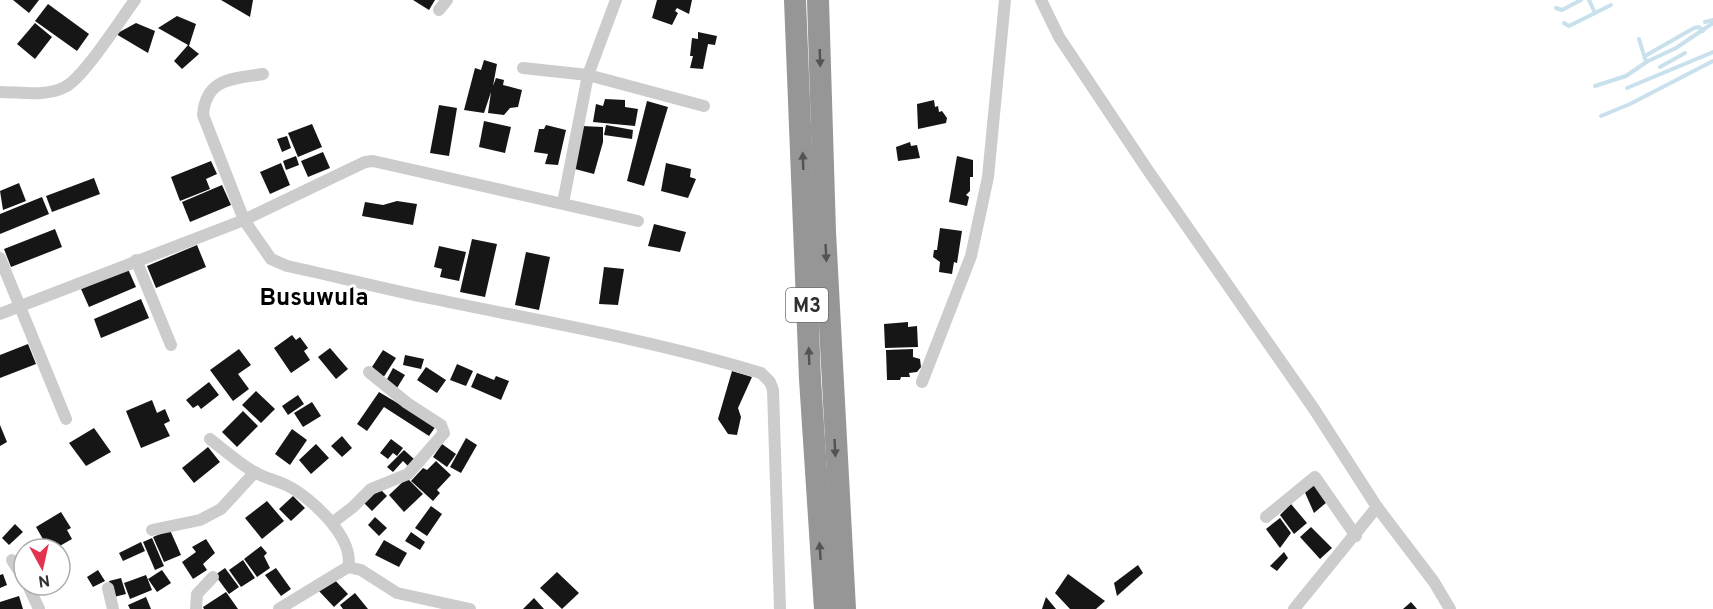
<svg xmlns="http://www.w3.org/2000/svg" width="1713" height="609" font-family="Overpass,sans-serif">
<rect width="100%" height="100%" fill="#fff"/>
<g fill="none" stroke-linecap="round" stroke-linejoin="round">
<g stroke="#c9e1ec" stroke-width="4">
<polyline points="1589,0 1595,13"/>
<polyline points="1556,8 1562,10 1581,0"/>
<polyline points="1705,22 1713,20"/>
<polyline points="1564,23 1569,26 1611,5"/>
<polyline points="1639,39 1646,62 1676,48 1713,23"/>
<polyline points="1645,56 1694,28 1699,27 1703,31"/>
<polyline points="1660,67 1685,53"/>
<polyline points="1595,86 1626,76 1648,61"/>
<polyline points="1627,88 1713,52"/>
<polyline points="1601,116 1630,104 1713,61"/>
</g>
</g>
<g fill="#161616">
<polygon points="13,0 39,0 29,13"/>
<polygon points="221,0 253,0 250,17"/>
<polygon points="413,0 435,0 429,10"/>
<polygon points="657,0 692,0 689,14 677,8 675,11 678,13 672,25 652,18"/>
<polygon points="48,4 89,34 77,51 35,21"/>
<polygon points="177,16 196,24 189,46 199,54 182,69 174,61 188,45 158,28"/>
<polygon points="35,23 52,37 35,59 17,44"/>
<polygon points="136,23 155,31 148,53 116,34"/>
<polygon points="698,32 717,36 715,45 708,44 703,69 690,68 693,56 690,56 692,38 698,39"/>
<polygon points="484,60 497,64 493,86 496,78 504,80 503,85 522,90 518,107 510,108 504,115 488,113 491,92 484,113 464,110 475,68 481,70"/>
<polygon points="605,99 625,100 625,107 638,109 635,126 593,122 596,104 603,106"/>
<polygon points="934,100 935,107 938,106 939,112 942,111 947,118 946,123 918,129 917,104"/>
<polygon points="647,101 668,107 644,186 627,181"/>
<polygon points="439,105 457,108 449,156 430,153"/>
<polygon points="484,121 511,127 505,153 479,147"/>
<polygon points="312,124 322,147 298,157 288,133"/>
<polygon points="546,125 566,130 558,165 545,164 548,154 534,152 539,129 544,129"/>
<polygon points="606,125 633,130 632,139 604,135"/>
<polygon points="582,126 603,127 603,142 594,174 575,169"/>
<polygon points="287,136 291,148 282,152 277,139"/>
<polygon points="910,142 911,146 917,145 920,158 898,161 896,147"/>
<polygon points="323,152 330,168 308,177 301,161"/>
<polygon points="296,156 299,165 286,170 283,161"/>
<polygon points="957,156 973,160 973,177 970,177 970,191 966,195 969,197 967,206 949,202"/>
<polygon points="211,161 217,174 206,179 210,189 180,201 171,177"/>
<polygon points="281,163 290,185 270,194 260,172"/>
<polygon points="666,163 691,169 690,177 696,179 688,198 661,191"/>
<polygon points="94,178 100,194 52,212 46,196"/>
<polygon points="19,183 26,201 3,210 0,191"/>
<polygon points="222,185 231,205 190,222 182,202"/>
<polygon points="42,197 49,214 0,234 0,214"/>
<polygon points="397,201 417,204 413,225 362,216 365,202 383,205"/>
<polygon points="654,224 686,232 680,252 648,246"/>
<polygon points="940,228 962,231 957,263 954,262 952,274 939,272 940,262 933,257 934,250 937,250"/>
<polygon points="55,229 62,247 11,267 4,249"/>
<polygon points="472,239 497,244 485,297 460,292"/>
<polygon points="197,245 206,267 156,288 147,266"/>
<polygon points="439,246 466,252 459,281 440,277 442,269 434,267"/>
<polygon points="526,252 550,257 539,310 515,305"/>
<polygon points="604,267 624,269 618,305 599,304"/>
<polygon points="128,269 136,287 89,307 81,289"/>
<polygon points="141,299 149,318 101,338 94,319"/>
<polygon points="908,322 908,327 917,326 918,347 885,348 884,324"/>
<polygon points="292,335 296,340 300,337 308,348 304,351 310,360 291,373 274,348"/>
<polygon points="28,344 36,364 0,378 0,355"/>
<polygon points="330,348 348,369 336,379 318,357"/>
<polygon points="239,349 251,365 238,374 249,389 233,401 210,370"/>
<polygon points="913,349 913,357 920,359 921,367 917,372 909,373 910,377 901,377 900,380 887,380 886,350"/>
<polygon points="383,350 396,358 383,378 370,370"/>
<polygon points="405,355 424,359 421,369 403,365"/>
<polygon points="457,364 473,371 466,386 450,380"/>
<polygon points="426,367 446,380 437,393 417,380"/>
<polygon points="393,368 405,375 397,388 386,381"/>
<polygon points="732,371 752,377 738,408 741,417 737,435 728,434 718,419"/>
<polygon points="477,373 494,380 496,376 509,381 501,400 471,387"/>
<polygon points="209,382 219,395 201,409 198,405 193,408 186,400"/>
<polygon points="256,391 275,409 261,423 242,405"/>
<polygon points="379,392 436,426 429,436 384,407 367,431 357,424"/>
<polygon points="298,395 304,404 288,415 282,406"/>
<polygon points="152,400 157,413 165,409 170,421 164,424 170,436 141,448 126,411"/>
<polygon points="312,402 321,416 303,427 294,413"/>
<polygon points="243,411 258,426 237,447 222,432"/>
<polygon points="0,425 7,442 0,446"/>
<polygon points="94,428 111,452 86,466 69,443"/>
<polygon points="292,429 307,440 290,465 275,454"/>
<polygon points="342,436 352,448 342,457 331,446"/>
<polygon points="466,438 477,445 461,473 450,467"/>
<polygon points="391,439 403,448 397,456 393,453 388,459 380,453"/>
<polygon points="316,444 329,458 311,474 299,460"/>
<polygon points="442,444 456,454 447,467 433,457"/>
<polygon points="208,447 220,462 194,483 182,468"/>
<polygon points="404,450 414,459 408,466 403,461 393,472 387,467"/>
<polygon points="436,461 451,475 437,490 440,493 433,501 411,481 423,468 427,470"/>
<polygon points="407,478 423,494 404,512 389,495"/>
<polygon points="1315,480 1327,502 1314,513 1303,488"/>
<polygon points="378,487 387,496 372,511 363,502"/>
<polygon points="293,496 305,508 291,521 279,509"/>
<polygon points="267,501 284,521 262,539 245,518"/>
<polygon points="1291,504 1307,523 1294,534 1280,515"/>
<polygon points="431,506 442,514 427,536 415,528"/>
<polygon points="61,512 71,528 67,530 72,539 58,547 56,544 48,548 36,527"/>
<polygon points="375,517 387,528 379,536 368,525"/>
<polygon points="1280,518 1291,533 1280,548 1266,529"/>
<polygon points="15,524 23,532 9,545 2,538"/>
<polygon points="1311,527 1332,548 1320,559 1300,537"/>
<polygon points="170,530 181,555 164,562 153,537"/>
<polygon points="411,532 425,542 420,550 405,541"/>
<polygon points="152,538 164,566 155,570 143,542"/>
<polygon points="206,539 215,553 203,564 207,570 193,579 182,562 196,552 192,547"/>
<polygon points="384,540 407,553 399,567 375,555"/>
<polygon points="141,542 145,551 123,561 119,553"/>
<polygon points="261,546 267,553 264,556 270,568 257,577 244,559"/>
<polygon points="1284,552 1288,558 1277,571 1270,566"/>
<polygon points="243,560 255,578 241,587 229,570"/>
<polygon points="1138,565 1143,573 1117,596 1114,583"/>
<polygon points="225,568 239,587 229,594 215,575"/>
<polygon points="276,568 291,589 281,596 265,575"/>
<polygon points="98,570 105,581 93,587 87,577"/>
<polygon points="162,570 171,583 157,592 148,579"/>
<polygon points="557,572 579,593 562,609 540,588"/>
<polygon points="3,574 7,585 0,588 0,575"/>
<polygon points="1068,574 1105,601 1096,609 1070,609 1055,593"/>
<polygon points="146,575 152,590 130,599 124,583"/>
<polygon points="332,577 348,594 334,607 318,590"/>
<polygon points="121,578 126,594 114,597 109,581"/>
<polygon points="39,585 59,585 43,593"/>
<polygon points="226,592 238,609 204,609 203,607"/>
<polygon points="355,593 368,609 343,609 340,605"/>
<polygon points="19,596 23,609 0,609 0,602"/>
<polygon points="146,597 151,609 130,609 128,605"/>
<polygon points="1046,597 1056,609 1042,609"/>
<polygon points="534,598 544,609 523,609"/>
<polygon points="1411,602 1417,609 1403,609"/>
</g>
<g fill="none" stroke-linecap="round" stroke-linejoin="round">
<g stroke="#ccc" stroke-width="12">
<polyline points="1041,0 1059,37 1147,169 1314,409 1377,507 1434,582 1450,609"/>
<polyline points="439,10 447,0"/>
<polyline points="523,68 588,75 704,106"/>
<path d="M263,74C232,79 206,78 203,115L244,220L271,259L287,266C334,276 381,288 429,298C540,321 652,340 761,373L770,382L773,390L780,609"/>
<path d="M0,92C21,92 46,97 65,87C84,77 120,20 135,0"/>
<polyline points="563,203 588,75 616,0"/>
<polyline points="0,258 66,419"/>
<polyline points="136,260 171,345"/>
<polyline points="0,314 244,220 365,162 373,161 638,221"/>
<polyline points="922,382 971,256 988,177 1005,0"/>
<path d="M210,439C224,450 239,463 254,472C265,478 278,481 288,486C312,498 355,539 348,567"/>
<polyline points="1266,517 1315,477 1356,536"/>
<polyline points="332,523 353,507 371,489 408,474 444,433 441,425 407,403 369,372"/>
<polyline points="152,530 200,520 221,509 255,472"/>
<polyline points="12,560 24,579"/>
<polyline points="28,585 39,609"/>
<polyline points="108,588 113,609"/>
<polyline points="196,609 197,594 213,577"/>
<polyline points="279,609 348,567 361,570 397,593 470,609"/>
<polyline points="1294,609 1377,507"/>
</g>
<g stroke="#969696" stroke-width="22">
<polyline points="795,0 810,379 825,609"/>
<polyline points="818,0 825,232 845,609"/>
</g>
</g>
<defs><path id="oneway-solid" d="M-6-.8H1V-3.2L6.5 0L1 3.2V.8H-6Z" transform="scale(1.5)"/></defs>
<g fill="#535353">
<use href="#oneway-solid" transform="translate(820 58) rotate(88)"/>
<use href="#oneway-solid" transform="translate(803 161) rotate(-92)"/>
<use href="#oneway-solid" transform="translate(826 253) rotate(87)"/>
<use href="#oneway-solid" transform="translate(809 356) rotate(-92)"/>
<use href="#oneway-solid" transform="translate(835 448) rotate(87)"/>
<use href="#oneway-solid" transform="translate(820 551) rotate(-94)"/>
</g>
<g text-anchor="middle" stroke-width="6" stroke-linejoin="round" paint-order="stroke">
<rect fill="#fff" stroke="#6d6d6d" stroke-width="1.5" x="786" y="288" width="42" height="34" rx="4.5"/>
<g font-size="20" font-weight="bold" fill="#2f2f2f">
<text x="807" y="312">M3</text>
</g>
<g font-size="24" font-weight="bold" fill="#000" stroke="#fff">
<text x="314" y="305">Busuwula</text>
</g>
</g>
<g transform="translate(42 567) rotate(172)"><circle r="28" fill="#ffffff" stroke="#acacac" stroke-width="1.5"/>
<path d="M0-4.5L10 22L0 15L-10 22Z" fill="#e4334e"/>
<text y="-9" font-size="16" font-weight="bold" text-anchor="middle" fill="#2f2f2f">N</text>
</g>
</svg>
